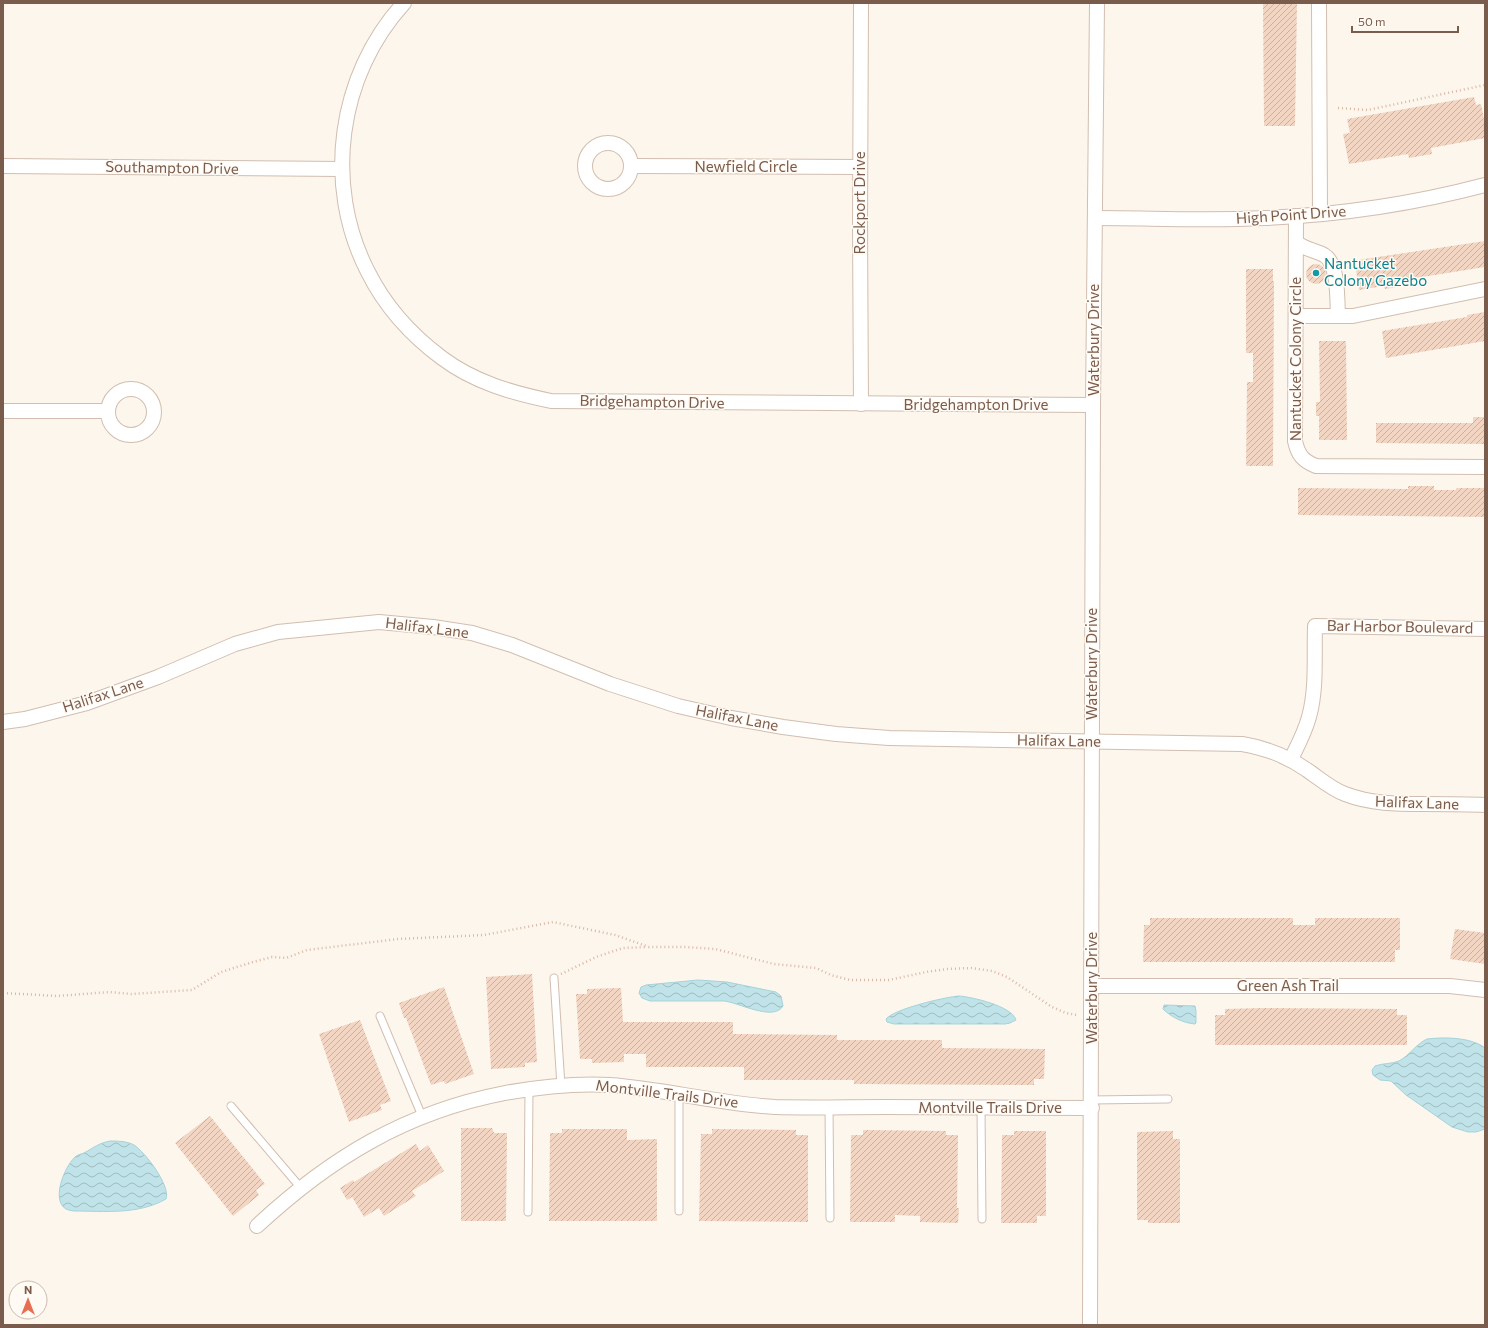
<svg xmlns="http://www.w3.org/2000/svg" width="1488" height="1328" font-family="Commissioner,sans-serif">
<defs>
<pattern id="water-waves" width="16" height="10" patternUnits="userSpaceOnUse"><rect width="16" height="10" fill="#bfe3e8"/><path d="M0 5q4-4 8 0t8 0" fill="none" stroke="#a0bbbe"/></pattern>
<pattern id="building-hatch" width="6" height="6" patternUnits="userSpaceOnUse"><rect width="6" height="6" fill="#f3d5c3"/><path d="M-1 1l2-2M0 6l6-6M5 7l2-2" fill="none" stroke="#cab0a1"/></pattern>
</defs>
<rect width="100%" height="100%" fill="#fdf6ec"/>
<g fill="url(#water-waves)" stroke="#a5d3da">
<path d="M698,980L727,982L776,992L781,996L783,1006C774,1022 737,1002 724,1001H650L642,998L639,993L641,987L646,985Z"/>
<path d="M959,996C972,997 1012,1006 1016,1020L1010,1023L1005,1024H894L887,1022L886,1019C894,1009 945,997 959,996Z"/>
<path d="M1164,1005L1195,1006L1196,1011V1023L1195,1024C1183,1023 1171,1017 1163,1009Z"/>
<path d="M1427,1039C1444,1037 1471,1037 1485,1048V1129L1476,1132H1468L1452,1127L1406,1095L1391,1081L1380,1080L1373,1075L1372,1070L1375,1066C1383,1063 1392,1064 1399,1061C1410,1055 1416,1044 1427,1039Z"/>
<path d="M110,1141C117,1141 127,1141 134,1145C145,1152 171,1186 166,1199C138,1215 105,1211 74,1211C47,1210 63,1168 75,1157C77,1155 81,1154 84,1153C93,1148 99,1143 110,1141Z"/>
</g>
<g fill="url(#building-hatch)">
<polygon points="1263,3 1297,3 1295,126 1264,126"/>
<polygon points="1474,97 1476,105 1481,104 1485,125 1485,138 1431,148 1432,154 1409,158 1408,154 1349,164 1343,134 1350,133 1347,119"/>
<polygon points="1485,241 1485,267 1397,281 1398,287 1385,289 1384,286 1359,290 1356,270 1359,269 1358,260"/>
<circle cx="1316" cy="274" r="10"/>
<polygon points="1246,269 1273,269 1273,281 1274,281 1273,466 1246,466 1247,382 1253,382 1253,353 1246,353"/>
<polygon points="1485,312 1485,341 1386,358 1382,331 1467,317 1467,315"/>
<polygon points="1319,341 1346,341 1347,440 1319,440 1319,416 1316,416 1316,402 1320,402"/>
<polygon points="1473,417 1485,417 1485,444 1376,443 1376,423 1473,423"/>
<polygon points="1408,486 1434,486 1434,490 1456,490 1456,488 1485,488 1485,517 1298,515 1298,488 1408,489"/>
<polygon points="1150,918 1293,918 1293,925 1315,925 1315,918 1400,918 1400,950 1395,950 1395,962 1143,962 1144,925 1150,925"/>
<polygon points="1455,929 1485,933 1485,964 1450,959"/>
<polygon points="532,974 537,1062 525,1063 525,1067 491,1069 486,977"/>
<polygon points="444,987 474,1074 445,1084 444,1081 431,1085 406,1018 404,1018 399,1003"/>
<polygon points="621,988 623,1022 733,1022 733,1034 837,1035 837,1040 942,1040 942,1048 1045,1049 1044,1079 1034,1079 1034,1085 854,1084 854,1080 744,1080 744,1067 646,1067 646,1054 624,1054 624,1062 592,1063 592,1059 580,1059 576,994 587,994 587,989"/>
<polygon points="1262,1008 1397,1009 1397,1015 1407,1015 1407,1045 1215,1045 1215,1015 1225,1015 1225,1009"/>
<polygon points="360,1020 391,1101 380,1105 382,1110 349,1122 319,1034"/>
<polygon points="210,1116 265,1184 256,1190 259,1195 233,1216 175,1143"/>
<polygon points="461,1128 492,1128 494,1133 507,1133 506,1221 461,1221"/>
<polygon points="562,1129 627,1129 627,1140 657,1139 657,1221 549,1221 550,1133 562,1133"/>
<polygon points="712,1129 796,1130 796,1135 808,1135 808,1222 699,1221 701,1134 712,1134"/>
<polygon points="863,1130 946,1131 946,1135 958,1135 957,1208 959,1208 958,1223 920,1222 920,1216 895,1215 895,1222 850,1222 851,1135 863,1135"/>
<polygon points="1014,1131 1046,1131 1046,1216 1037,1216 1037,1223 1001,1223 1002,1135 1014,1135"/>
<polygon points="1173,1131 1173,1139 1180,1139 1180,1223 1148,1223 1148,1220 1137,1220 1137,1132"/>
<polygon points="416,1144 420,1151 428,1145 444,1171 412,1191 416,1196 384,1216 379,1208 364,1217 352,1197 347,1200 340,1188 353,1180 354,1182"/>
</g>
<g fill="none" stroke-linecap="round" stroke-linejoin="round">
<g stroke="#d1beb0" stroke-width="9">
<g id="service">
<polyline points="554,978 561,1086"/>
<polyline points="380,1016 422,1116"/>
<polyline points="679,1095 679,1211"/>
<polyline points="1091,1100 1168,1099"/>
<polyline points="231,1106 301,1188"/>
<polyline points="829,1107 830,1218"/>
<polyline points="981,1108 982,1219"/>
<polyline points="528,1212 529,1089"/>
</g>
</g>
<g stroke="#d1beb0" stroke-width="16">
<g id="minor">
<path d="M404,3C338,75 323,185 368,272C385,306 411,335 442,358C474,382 512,393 551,401L1093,405"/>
<polyline points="1319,3 1320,214"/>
<circle cx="608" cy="166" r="23"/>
<polyline points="3,166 342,169"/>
<polyline points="631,166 860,167"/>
<path d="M1296,216L1295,441C1298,455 1303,461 1316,466L1485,467"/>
<path d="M1095,218C1151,218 1208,221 1264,218C1339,215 1413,204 1485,185"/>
<path d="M1296,242C1303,249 1315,250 1324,255C1339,264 1337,300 1338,316"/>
<polyline points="1296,316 1353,316 1485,289"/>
<circle cx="131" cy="412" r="23"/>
<polyline points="861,404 860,225 861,3"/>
<polyline points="3,411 107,411"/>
<path d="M3,722L25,719L87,703L158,677L235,644L278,632L379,622L433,627L472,633L512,645L610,684L678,706L731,718L783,727L836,734L889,738L1242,744C1266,748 1287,756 1307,770C1319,778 1331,789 1345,794C1371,804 1397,804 1424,804C1444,804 1465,804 1485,805"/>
<path d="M1291,759C1298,745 1305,732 1309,717C1317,689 1314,655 1315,626L1485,629"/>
<polyline points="1092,986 1450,986 1485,990"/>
<path d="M257,1226C330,1158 406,1112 505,1093C539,1087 575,1083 610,1085C665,1089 720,1104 775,1107C812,1108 849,1107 885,1107C954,1107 1023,1108 1092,1108"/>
<polyline points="1090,1325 1093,405 1097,3"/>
</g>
</g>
<g stroke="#d9b8a5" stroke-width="2.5" stroke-dasharray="1 3" stroke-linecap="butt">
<polyline points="1338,108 1368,110 1485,85"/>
<polyline points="561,974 596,957 623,948 647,947"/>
<polyline points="3,993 58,996 109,992 131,994 192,990 221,972 253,962 272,957 286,958 307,950 398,939 484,935 553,922 615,935 649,947 686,947 715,949 774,964 816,968 831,975 850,980 889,980 926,972 947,969 971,968 992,971 1007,977 1052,1007 1066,1013 1077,1015"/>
</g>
<use href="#service" stroke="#fff" stroke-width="7"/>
<use href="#minor" stroke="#fff" stroke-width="14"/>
</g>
<circle fill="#0f9aa8" stroke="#fffaf3" stroke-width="1.5" cx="1316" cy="273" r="4"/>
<g text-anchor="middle" stroke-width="3" stroke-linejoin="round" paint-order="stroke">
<g font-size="15" fill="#7a5c4d" stroke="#fffaf3">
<text x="746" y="172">Newfield Circle</text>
<text transform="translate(172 168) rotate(1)" y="5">Southampton Drive</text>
<text transform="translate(860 203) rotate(-90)" y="5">Rockport Drive</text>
<text transform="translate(1291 215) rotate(-4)" y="5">High Point Drive</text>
<text transform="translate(1094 340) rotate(-90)" y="5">Waterbury Drive</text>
<text transform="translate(1296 359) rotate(-90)" y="5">Nantucket Colony Circle</text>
<text transform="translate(652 402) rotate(1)" y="5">Bridgehampton Drive</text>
<text x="976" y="410">Bridgehampton Drive</text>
<text transform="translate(1400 627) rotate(1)" y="5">Bar Harbor Boulevard</text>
<text transform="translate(427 628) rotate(7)" y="5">Halifax Lane</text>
<text transform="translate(1092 664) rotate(-90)" y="5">Waterbury Drive</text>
<text transform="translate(103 695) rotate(-18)" y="5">Halifax Lane</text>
<text transform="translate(737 718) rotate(11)" y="5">Halifax Lane</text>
<text transform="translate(1059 741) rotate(1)" y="5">Halifax Lane</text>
<text transform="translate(1417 803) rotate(2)" y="5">Halifax Lane</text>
<text x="1288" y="991">Green Ash Trail</text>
<text transform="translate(1092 988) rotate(-90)" y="5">Waterbury Drive</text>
<text transform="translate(667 1094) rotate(7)" y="5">Montville Trails Drive</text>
<text x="990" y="1113">Montville Trails Drive</text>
</g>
<g font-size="15" fill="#0d838f" stroke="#fffaf3" text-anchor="start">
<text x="1324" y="269">Nantucket<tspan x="1324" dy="17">Colony Gazebo</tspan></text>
</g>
</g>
<rect width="1488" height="1328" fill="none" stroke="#7a5c4d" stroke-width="8"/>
<g transform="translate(28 1300)"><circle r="19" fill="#fffaf3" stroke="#cabbb1"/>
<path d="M0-3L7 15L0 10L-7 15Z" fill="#e76f51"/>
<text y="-6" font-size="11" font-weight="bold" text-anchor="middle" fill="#7a5c4d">N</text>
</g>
<path d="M1352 26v6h106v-6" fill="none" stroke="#7a5c4d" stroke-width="2"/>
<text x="1358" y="26" font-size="12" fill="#7a5c4d" stroke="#fffaf3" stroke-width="3" paint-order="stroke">50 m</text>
</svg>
